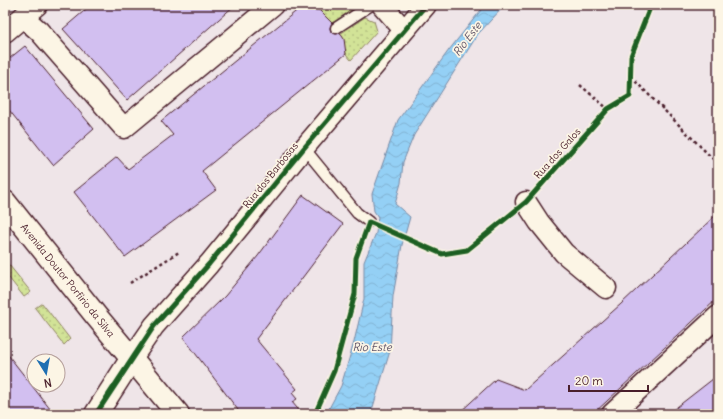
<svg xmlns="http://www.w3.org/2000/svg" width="723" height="419" font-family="Delius,sans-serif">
<defs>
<pattern id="grass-dots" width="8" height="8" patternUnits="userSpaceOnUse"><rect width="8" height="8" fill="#d2e397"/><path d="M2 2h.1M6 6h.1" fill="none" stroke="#b6c282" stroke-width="1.8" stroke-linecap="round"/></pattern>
<pattern id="water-waves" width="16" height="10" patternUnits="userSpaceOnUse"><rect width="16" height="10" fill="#94d0f5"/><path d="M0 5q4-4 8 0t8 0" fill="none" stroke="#81b2d2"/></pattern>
</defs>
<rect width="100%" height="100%" fill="#efe5e8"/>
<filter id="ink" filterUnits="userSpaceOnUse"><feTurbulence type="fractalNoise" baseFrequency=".025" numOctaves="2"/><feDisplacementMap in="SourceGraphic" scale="8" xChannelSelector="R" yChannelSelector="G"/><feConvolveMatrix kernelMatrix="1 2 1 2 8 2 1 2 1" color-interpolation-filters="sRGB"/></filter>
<g filter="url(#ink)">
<g fill="url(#grass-dots)" stroke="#8e8161">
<polygon points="303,5 359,5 332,23 319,10 300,8"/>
<polygon points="365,17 374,21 377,31 351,60 346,54 340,34"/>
<polygon points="5,260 31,292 24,297 5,273"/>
<polygon points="42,303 70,339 64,345 35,308"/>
</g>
<polygon fill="url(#water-waves)" stroke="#7689a4" points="485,5 505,5 478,34 414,135 403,162 401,183 395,204 410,217 402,245 393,296 390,351 373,407 369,414 326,414 341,386 354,342 364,299 364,262 376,233 378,217 374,211 372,194 398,120 449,50"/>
<g fill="#d2bff0" stroke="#4a1f2b">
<polygon points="91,5 235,5 127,100 63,29"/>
<polygon points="300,8 319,10 332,23 330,28 331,32 336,34 340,33 344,39 346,54 202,171 216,190 125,257 74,192 117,157 128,169 173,135 161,121"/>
<polygon points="25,46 94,129 53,165 5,105 5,62"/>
<polygon points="303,195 343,224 256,339 297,389 292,393 297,399 292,402 302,414 241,414 183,337 225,296 258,256"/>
<polygon points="718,213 718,298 593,414 458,414 496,379 525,390 621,304"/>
<polygon points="5,351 54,414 5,414"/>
<polygon points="718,375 718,414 668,414"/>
</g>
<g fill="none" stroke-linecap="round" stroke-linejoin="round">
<g stroke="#4a1f2b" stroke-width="13">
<g id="service">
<polyline points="336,28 371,5"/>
<polyline points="304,148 357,213 369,222"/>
</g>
</g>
<g stroke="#4a1f2b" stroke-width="23">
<g id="minor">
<polyline points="382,5 404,30"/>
<polyline points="23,17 39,31 124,128 273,5"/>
<polyline points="5,32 37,5"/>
<polyline points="526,202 539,222 564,253 606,288"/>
<polyline points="132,358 154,326 209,264 304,148 426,5"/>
<polyline points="612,414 718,316"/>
</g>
</g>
<g stroke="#4a1f2b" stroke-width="25">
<polyline id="tertiary" points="96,414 132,358"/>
</g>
<g stroke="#4a1f2b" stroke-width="25">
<polyline id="secondary" points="5,202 97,317 178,414"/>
</g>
<g stroke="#4a1f2b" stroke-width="2.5" stroke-dasharray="3 3" stroke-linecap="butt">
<polyline points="631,77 718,164"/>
<polyline points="580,85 608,109"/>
<polyline points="130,283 179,252"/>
</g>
<use href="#service" stroke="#fcf5e5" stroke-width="10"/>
<use href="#minor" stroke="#fcf5e5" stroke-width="20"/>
<use href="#tertiary" stroke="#fcf5e5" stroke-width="22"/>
<use href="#secondary" stroke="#fcf5e5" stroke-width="22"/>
<g stroke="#fcf5e5" stroke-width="8">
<g id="cycleway">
<polyline points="96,414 154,326 209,264 304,148 426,5"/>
<polyline points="315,414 334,371 355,294 356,258 369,222 442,254 467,250 526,202 608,109 630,96 631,56 651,5"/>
</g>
</g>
<use href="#cycleway" stroke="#1b5e20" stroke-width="5"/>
</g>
</g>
<g text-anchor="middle" stroke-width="3.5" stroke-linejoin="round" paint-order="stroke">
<g font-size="10" fill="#4a1f2b" stroke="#fcf5e5">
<text transform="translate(557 153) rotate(-48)" y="4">Rua dos Galos</text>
<text transform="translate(270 175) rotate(-51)" y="4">Rua dos Barbosas</text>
<text transform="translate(68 280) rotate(51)" y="4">Avenida Doutor Porfírio da Silva</text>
</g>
<g font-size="11" font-style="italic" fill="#605468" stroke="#fcf5e5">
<text transform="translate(467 39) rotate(-53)" y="4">Rio Este</text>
<text x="372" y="351">Rio Este</text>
</g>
</g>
<rect width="723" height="419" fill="none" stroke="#fcf5e5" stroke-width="20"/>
<rect x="10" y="10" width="703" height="399" fill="none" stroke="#4a1f2b" stroke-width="1.5" filter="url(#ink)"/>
<g transform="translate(46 373) rotate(169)"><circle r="19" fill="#fcf5e5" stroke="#b59f9b"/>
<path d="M0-3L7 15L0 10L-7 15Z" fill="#1f6fb2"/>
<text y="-6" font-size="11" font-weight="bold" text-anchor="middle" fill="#4a1f2b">N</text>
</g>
<path d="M569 385v6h79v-6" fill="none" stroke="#4a1f2b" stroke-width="2"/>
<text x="575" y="385" font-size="12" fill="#4a1f2b" stroke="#fcf5e5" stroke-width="3" paint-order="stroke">20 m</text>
</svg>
